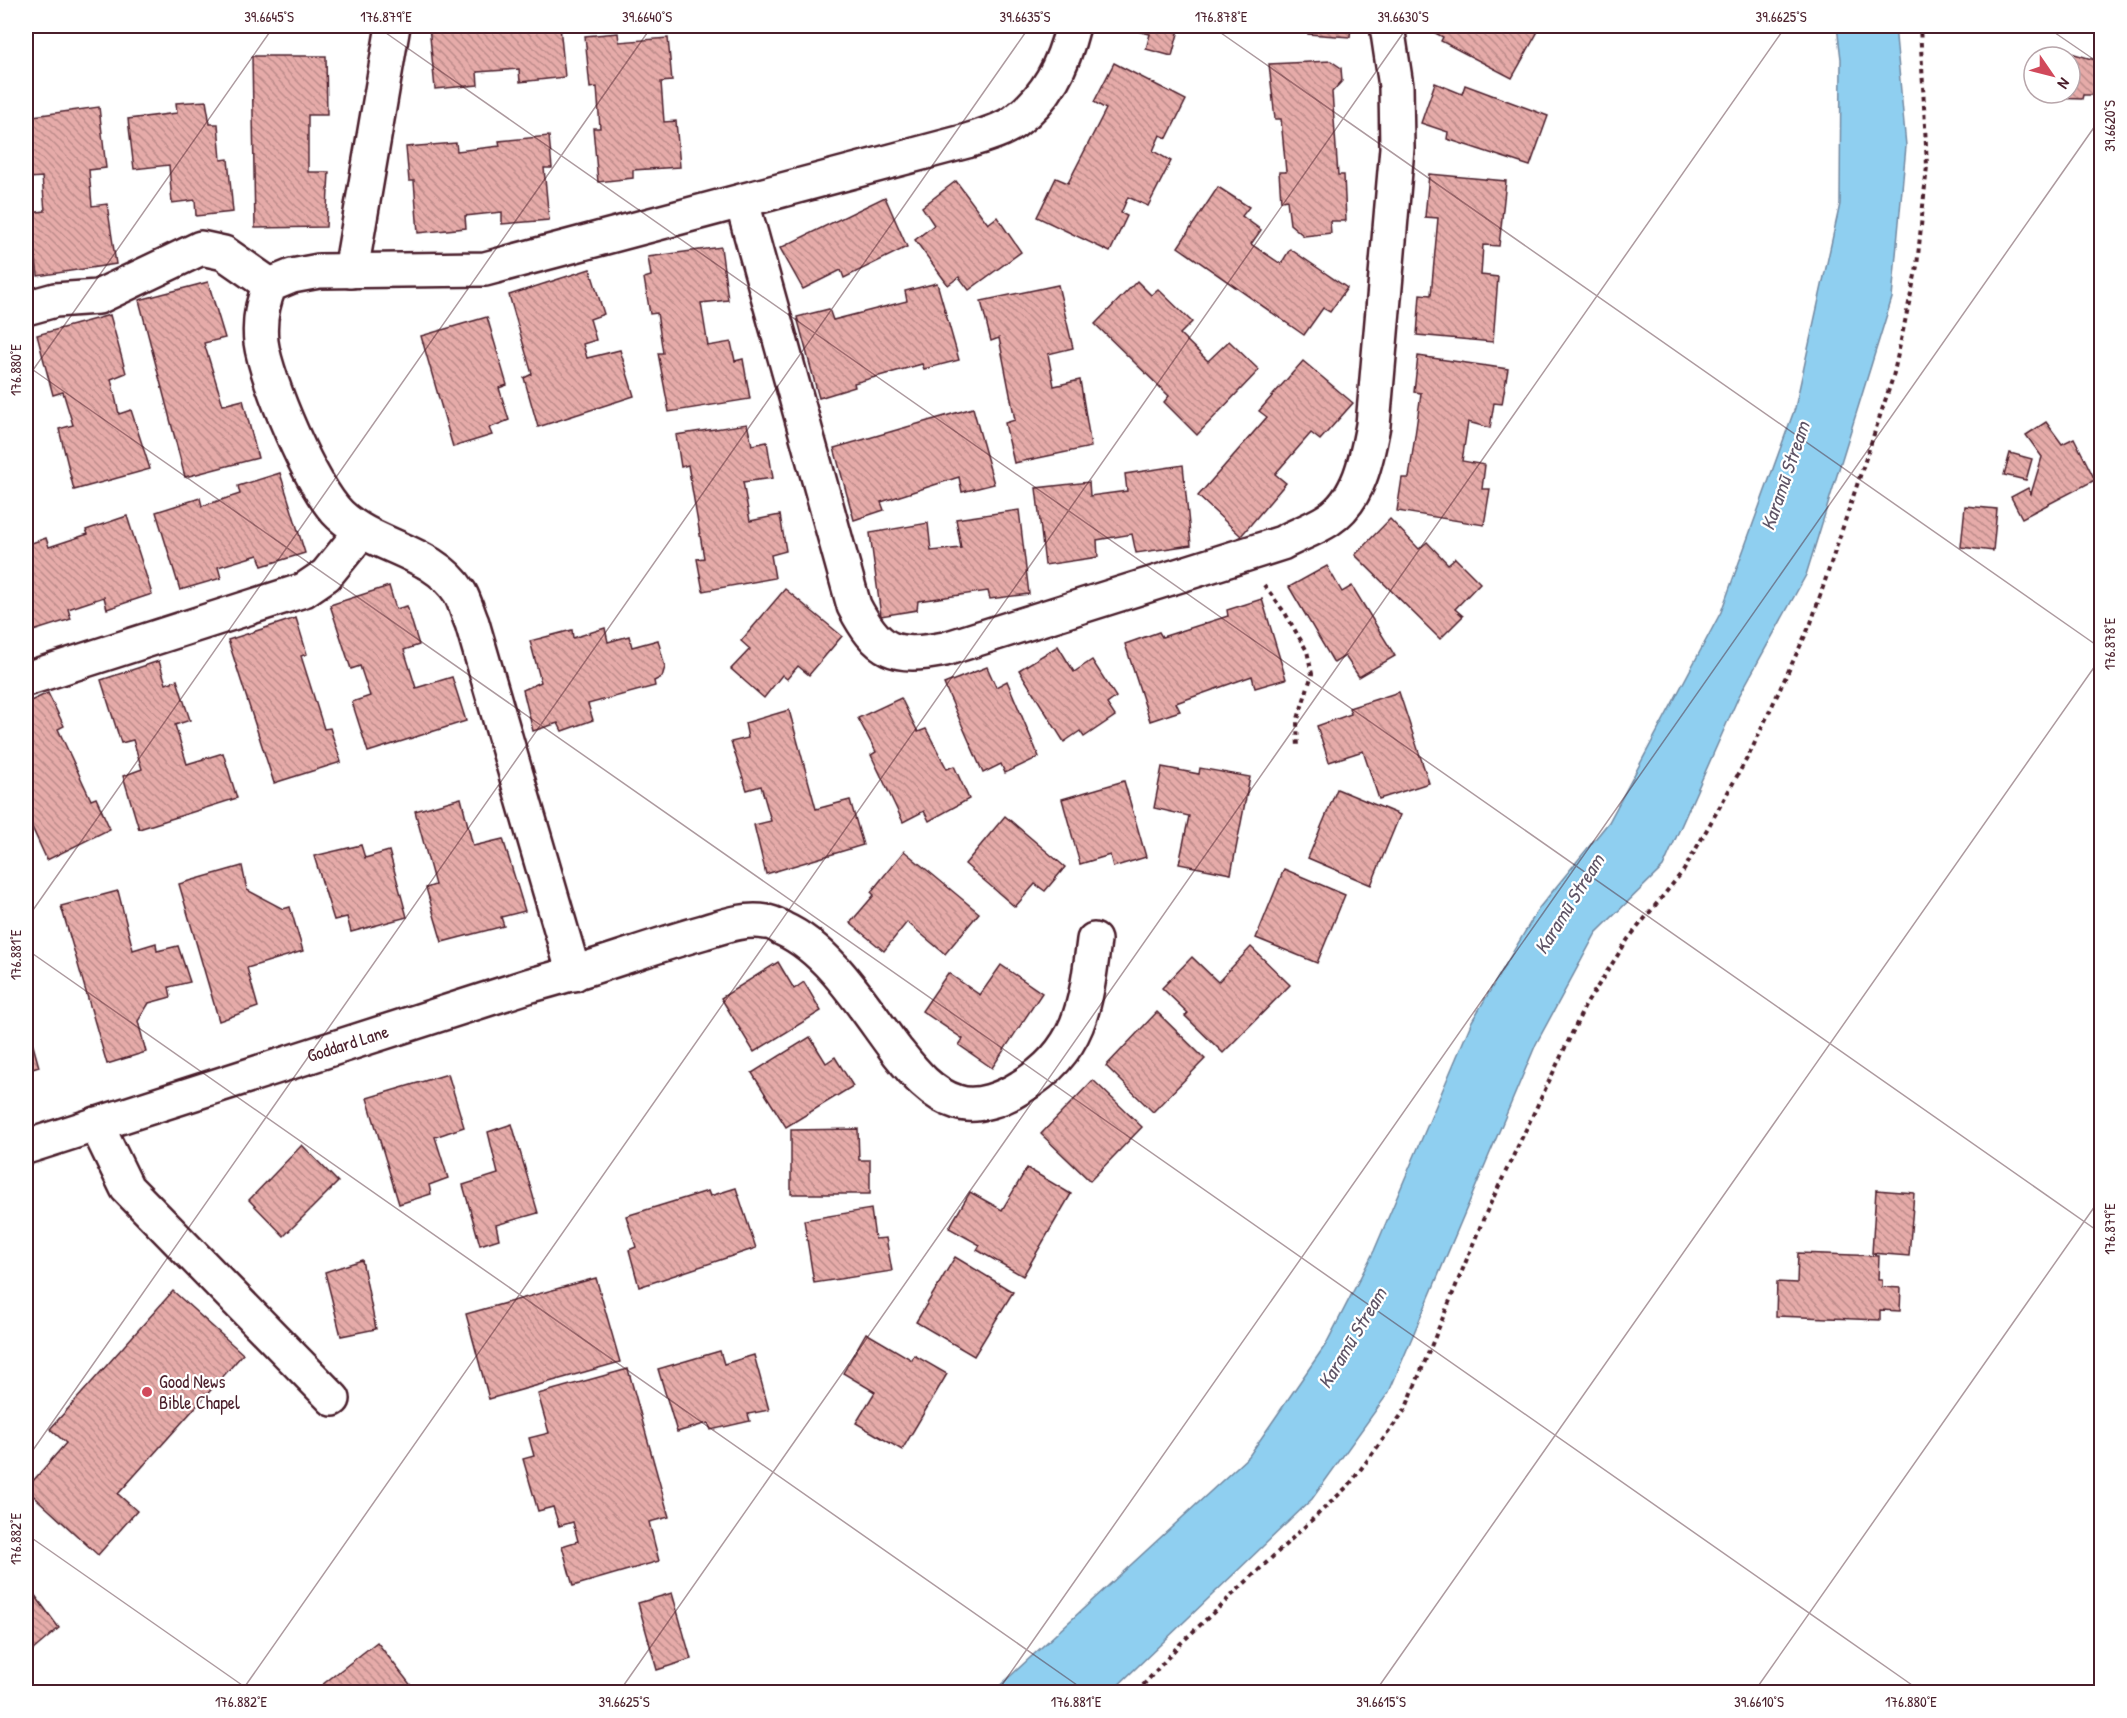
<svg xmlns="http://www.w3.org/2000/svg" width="2127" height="1718" font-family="'Patrick Hand',sans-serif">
<defs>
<pattern id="building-back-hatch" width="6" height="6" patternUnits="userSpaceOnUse" patternTransform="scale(1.5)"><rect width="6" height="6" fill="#e6aba9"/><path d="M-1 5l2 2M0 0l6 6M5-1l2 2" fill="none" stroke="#bc8b8a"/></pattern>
</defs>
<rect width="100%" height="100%" fill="#fff"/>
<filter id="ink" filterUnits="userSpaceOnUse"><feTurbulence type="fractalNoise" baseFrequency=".0167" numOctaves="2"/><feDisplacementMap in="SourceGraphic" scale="12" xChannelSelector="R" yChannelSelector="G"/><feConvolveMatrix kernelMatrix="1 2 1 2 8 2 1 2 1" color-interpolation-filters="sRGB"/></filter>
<g filter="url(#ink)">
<polygon fill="#8fcff0" stroke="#7389a1" stroke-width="1.5" points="1837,26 1895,26 1906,146 1892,298 1806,575 1738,698 1663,867 1596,933 1536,1044 1389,1392 1312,1499 1111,1692 993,1692 1249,1456 1326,1344 1374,1251 1472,1021 1539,908 1609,822 1721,612 1795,408 1840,204 1841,59"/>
<g fill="url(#building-back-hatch)" stroke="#4a1f2b" stroke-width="1.5">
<polygon points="429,26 560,26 565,77 520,82 519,69 477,72 478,85 435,89"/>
<polygon points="1116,26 1180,26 1172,56 1146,49 1150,34"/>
<polygon points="1300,26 1351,26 1350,37 1308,34 1308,26"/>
<polygon points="1422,26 1541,26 1512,78 1441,41 1443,37"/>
<polygon points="618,33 619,42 668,38 672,81 661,82 664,122 676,121 680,167 633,170 633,178 598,182 593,128 600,128 597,87 590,88 585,36"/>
<polygon points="2071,53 2102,62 2102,95 2083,95 2082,99 2055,98 2057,93 2070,93"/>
<polygon points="252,56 326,56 327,115 308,115 308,172 329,172 326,227 255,228"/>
<polygon points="1331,61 1341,68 1342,81 1332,92 1338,175 1344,175 1346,221 1330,221 1331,233 1304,236 1290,224 1287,200 1281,201 1279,172 1286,172 1281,119 1275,119 1269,64"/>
<polygon points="1114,63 1186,100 1167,138 1160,135 1153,151 1171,161 1148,206 1128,197 1121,213 1127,216 1110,252 1037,217 1056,178 1068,183 1106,109 1094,102"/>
<polygon points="1435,83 1462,94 1465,85 1548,116 1530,166 1447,139 1448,132 1421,123"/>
<polygon points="206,101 210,124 218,124 221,160 228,159 233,212 196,216 195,200 172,203 169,165 134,169 128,119 177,113 176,103"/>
<polygon points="99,107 106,168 89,170 92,206 107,204 116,264 38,276 30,213 45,211 42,177 29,178 26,152 26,117"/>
<polygon points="549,136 552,168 544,168 549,220 502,224 502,212 465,216 466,228 418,233 414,181 409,181 406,147 456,143 457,151 500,146 499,141"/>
<polygon points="1429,174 1506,181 1499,246 1483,245 1481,275 1498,277 1493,342 1417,335 1420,294 1431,295 1438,218 1425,217"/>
<polygon points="956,181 988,224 997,217 1021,252 969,290 959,277 948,285 915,240 934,225 922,207"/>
<polygon points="1218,187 1249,207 1242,216 1261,230 1251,244 1281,264 1290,249 1347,288 1330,312 1323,308 1304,335 1178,247"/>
<polygon points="885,197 907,247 844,278 841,270 803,289 780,248"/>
<polygon points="721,247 728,300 701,303 708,346 731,342 735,361 743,359 750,399 669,412 658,353 663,353 657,313 650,314 644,278 651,276 648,257"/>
<polygon points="590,269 604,314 590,319 596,340 583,344 587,358 620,350 634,396 538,427 524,378 532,374 509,295"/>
<polygon points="1137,281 1151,295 1158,289 1192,322 1180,334 1208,361 1229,341 1259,370 1197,435 1164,402 1169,396 1095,324"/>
<polygon points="208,282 225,338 204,343 223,405 243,400 258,458 185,477 139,300"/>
<polygon points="937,283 959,360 924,369 922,364 854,383 855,387 819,398 797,317 829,309 833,320 907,301 905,291"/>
<polygon points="1058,285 1073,348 1048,354 1054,386 1080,380 1091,447 1014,463 1005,423 1015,420 999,338 991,341 981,301"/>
<polygon points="110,315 126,373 111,379 119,414 131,410 150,469 74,490 59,429 73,425 63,392 53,395 37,335"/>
<polygon points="487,317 507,385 499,388 509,420 489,428 492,435 453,447 421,336"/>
<polygon points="1418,356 1508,369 1502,404 1494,403 1490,428 1468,422 1462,461 1485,465 1482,489 1490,489 1484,525 1397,511 1402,478 1409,478 1421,393 1414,392"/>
<polygon points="1303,361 1353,403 1320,440 1311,433 1275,474 1286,483 1241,536 1198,496 1267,417 1259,411"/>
<polygon points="973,408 994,484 962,492 959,477 881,502 884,510 854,520 834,448"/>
<polygon points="2046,422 2062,444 2074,438 2095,480 2022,518 2011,497 2028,488 2031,494 2042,457 2026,435"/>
<polygon points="747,424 752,445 767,442 773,478 743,482 750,521 780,515 786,551 771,555 775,578 703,591 697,559 704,558 688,465 681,467 676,435"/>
<polygon points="2010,453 2032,459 2026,480 2004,475"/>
<polygon points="1183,465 1191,545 1136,553 1132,534 1097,540 1098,557 1045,565 1036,488 1089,482 1090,496 1127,491 1125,474"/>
<polygon points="280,473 305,553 262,566 258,555 218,567 221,578 180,590 156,512 200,498 202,506 240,494 238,486"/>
<polygon points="1965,506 1997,509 1993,551 1961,547"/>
<polygon points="1019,510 1029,594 990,599 988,591 918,601 917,610 881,616 870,533 928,523 931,551 961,548 956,519"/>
<polygon points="127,516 152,594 107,609 104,597 68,609 71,619 27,633 26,545 46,538 49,547 88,534 86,530"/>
<polygon points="1390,519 1419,549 1427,542 1448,564 1455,558 1480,583 1455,609 1463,616 1440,639 1355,555"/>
<polygon points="1327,566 1342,592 1352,586 1395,656 1359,677 1345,656 1334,663 1289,587"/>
<polygon points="389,586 396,609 407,606 419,645 404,650 416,688 452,677 466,721 368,752 352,702 370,696 360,666 351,669 330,605"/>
<polygon points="785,589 842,636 809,675 798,666 787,679 782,675 764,698 731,669 750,649 741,641"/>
<polygon points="1262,599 1286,679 1255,688 1252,676 1176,703 1180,711 1150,721 1125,644 1159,632 1162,637 1228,616 1227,610"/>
<polygon points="296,618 307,654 301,656 324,729 330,728 341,762 274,783 228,640"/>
<polygon points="605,628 608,642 629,636 632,647 658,640 665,667 662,677 654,681 655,686 588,704 593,720 562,731 558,723 533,731 523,690 541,682 530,641 572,630 573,638"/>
<polygon points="1058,646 1074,672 1092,660 1116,697 1107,704 1115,716 1084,737 1080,731 1064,742 1019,670"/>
<polygon points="159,661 166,684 177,680 190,720 175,725 187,764 223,753 237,798 139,829 123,776 142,769 133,740 121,743 101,680"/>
<polygon points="987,667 996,687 1007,681 1039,757 1005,773 1001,764 983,773 944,684"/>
<polygon points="1399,692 1429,783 1379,799 1363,751 1329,762 1317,726 1351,714 1349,708"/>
<polygon points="48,693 64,726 58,729 91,800 96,798 110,829 47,860 26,814 26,703"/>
<polygon points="901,698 918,732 926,729 947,769 954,766 969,799 929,821 924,811 903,822 871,755 876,752 858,718"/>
<polygon points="789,710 816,809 850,800 863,845 766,874 754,825 771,821 761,786 747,790 731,742 748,738 745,723"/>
<polygon points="1162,767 1199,774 1200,768 1250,777 1231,874 1179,864 1189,816 1154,808"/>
<polygon points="1124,781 1146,857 1113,867 1110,855 1080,864 1062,799"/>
<polygon points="1337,789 1400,815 1371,885 1308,858"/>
<polygon points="461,798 473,846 503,839 525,911 501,917 504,926 442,942 426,888 435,885 415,811"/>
<polygon points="1005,816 1065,867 1045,891 1035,884 1015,907 965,864"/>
<polygon points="361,845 365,858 389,851 407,917 351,932 347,917 334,920 314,856"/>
<polygon points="904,851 979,913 945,954 907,922 884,951 850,923 874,895 871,892"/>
<polygon points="242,866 247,890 283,909 290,907 303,951 247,968 258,1007 219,1021 179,884"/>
<polygon points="1284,869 1345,895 1317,963 1256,938"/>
<polygon points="118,891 133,950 156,943 157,951 178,946 190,982 169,987 171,997 149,1003 138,1021 146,1052 107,1064 61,906"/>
<polygon points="1251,947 1290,985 1223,1053 1185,1016 1188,1013 1162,988 1192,957 1218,982"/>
<polygon points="778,962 794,989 804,982 821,1011 754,1052 721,998"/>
<polygon points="1001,965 1042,993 992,1068 959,1045 963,1039 922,1011 948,973 980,995"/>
<polygon points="1157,1012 1205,1059 1153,1112 1106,1066"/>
<polygon points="26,1020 39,1067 26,1071"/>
<polygon points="810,1037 826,1063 835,1057 853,1086 786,1127 752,1073"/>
<polygon points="448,1074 464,1127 435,1137 448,1178 429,1185 431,1194 399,1204 367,1098"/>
<polygon points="1093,1080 1142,1127 1090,1181 1041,1134"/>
<polygon points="512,1124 538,1213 496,1225 499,1239 480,1245 463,1185 498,1174 488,1132"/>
<polygon points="858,1129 859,1160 870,1160 870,1194 791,1194 791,1130"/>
<polygon points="302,1145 338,1182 284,1236 249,1200"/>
<polygon points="1027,1168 1071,1194 1023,1276 977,1250 980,1245 949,1228 970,1192 1002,1210"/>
<polygon points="736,1188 756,1248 639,1287 629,1250 636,1247 626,1216 708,1191 710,1196"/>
<polygon points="1876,1190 1914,1193 1909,1256 1872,1253"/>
<polygon points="871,1209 875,1239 886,1238 892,1271 814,1283 804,1220"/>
<polygon points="1798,1253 1879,1256 1878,1280 1882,1280 1882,1287 1901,1288 1900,1311 1880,1310 1880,1320 1776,1316 1777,1282 1797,1283"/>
<polygon points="955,1257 1013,1292 974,1356 916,1322"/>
<polygon points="362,1260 376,1329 341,1336 325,1272"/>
<polygon points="596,1278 620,1362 489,1399 466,1314"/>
<polygon points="173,1291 243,1354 118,1494 137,1511 98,1555 26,1489 66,1443 50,1429"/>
<polygon points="866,1333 912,1360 914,1355 947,1374 902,1450 856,1423 875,1392 843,1373"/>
<polygon points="720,1351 724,1364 754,1355 769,1410 748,1414 750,1421 711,1430 708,1423 677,1432 658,1369"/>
<polygon points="628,1369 669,1517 649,1522 659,1561 573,1586 562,1546 578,1541 573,1522 559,1526 553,1507 538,1511 523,1459 534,1456 529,1438 549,1433 538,1394"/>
<polygon points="31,1590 59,1628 26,1656 26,1594"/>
<polygon points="672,1593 691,1659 657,1670 638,1603"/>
<polygon points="377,1642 416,1692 313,1692"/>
</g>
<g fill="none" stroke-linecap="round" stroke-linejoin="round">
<g stroke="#4a1f2b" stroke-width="38">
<g id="minor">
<path d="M742,202L854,606C878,652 894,659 945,649L1282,543C1297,535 1314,529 1328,520C1359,500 1367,458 1373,425L1397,148L1396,86L1387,26"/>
<polyline points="351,271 393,26"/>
<polyline points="26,308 55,300 98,297 201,248 224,253 270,285"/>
<polyline points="26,679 304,590 326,575 361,532"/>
<path d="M574,974L472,623C468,614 465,602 460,593C433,550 375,548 340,515C312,489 266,380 261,342C259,322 262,303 270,285L292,276L319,271L485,269L967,141C982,136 1002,131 1014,122C1048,97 1063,65 1073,26"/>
<polyline points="96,1124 127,1188 333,1399"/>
<path id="s1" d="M26,1147L531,985C590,970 646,948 704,932C724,926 746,918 766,922C772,922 778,926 783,929C830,950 865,1009 896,1050C912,1070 930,1094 957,1102C977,1109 1004,1098 1021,1087C1081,1051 1086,1004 1094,940"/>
</g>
</g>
<g stroke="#4a1f2b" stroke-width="4" stroke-dasharray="4.5 4.5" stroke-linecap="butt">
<polyline points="1264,585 1285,613 1307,651 1312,674 1297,722 1298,749"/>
<polyline points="1137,1692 1180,1644 1349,1485 1405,1410 1485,1215 1585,1006 1628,939 1684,870 1750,753 1811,623 1893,377 1917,266 1927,166 1920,26"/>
</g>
<use href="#minor" stroke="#fff" stroke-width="33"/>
</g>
</g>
<path fill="none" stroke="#4a1f2b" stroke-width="1.5" stroke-opacity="0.45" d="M376,26L2102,1234M1211,26L2102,649M2045,26L2102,65M26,365L1922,1692M26,380L274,26M26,920L652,26M26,949L1087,1692M26,1460L1030,26M26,1534L252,1692M241,1692L1408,26M619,1692L1786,26M997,1692L2102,116M1375,1692L2102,656M1754,1692L2102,1196"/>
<circle fill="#d1495b" stroke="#fff" stroke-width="2" cx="147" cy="1392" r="6"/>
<g text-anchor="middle" stroke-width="4.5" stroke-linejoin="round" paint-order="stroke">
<g font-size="18" fill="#4a1f2b" stroke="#fff">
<text dy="6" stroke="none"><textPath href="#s1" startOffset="338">Goddard Lane</textPath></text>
</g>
<g font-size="18" fill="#4a1f2b" stroke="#fff" text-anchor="start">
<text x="159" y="1388">Good News<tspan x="159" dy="21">Bible Chapel</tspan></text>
</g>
<g font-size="20" font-style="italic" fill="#5f5466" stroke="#fff">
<text transform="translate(1785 476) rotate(-71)" y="7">Karamū Stream</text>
<text transform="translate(1569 904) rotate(-58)" y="7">Karamū Stream</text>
<text transform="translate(1352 1338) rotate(-59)" y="7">Karamū Stream</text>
</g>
</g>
<rect width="2127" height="1718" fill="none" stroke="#fff" stroke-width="66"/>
<g transform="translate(2052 75) rotate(125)"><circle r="28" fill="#ffffff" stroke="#b7a5aa" stroke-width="1.5"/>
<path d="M0-4.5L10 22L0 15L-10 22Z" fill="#d1495b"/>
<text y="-9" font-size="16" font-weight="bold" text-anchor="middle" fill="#4a1f2b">N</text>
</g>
<rect x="33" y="33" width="2061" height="1652" fill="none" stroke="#4a1f2b" stroke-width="2"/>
<g font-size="15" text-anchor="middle" fill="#4a1f2b">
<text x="269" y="22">39.6645°S</text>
<text x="386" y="22">176.879°E</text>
<text x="647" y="22">39.6640°S</text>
<text x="1025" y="22">39.6635°S</text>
<text x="1221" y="22">176.878°E</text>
<text x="1403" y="22">39.6630°S</text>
<text x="1781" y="22">39.6625°S</text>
<text transform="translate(2110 126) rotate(-90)" y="5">39.6620°S</text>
<text transform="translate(16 370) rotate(-90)" y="5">176.880°E</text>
<text transform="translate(2110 644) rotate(-90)" y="5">176.878°E</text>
<text transform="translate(16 955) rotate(-90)" y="5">176.881°E</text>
<text transform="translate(2110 1229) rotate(-90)" y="5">176.879°E</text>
<text transform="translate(16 1539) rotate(-90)" y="5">176.882°E</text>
<text x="241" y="1707">176.882°E</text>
<text x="624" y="1707">39.6625°S</text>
<text x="1076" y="1707">176.881°E</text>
<text x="1381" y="1707">39.6615°S</text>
<text x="1759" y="1707">39.6610°S</text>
<text x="1911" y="1707">176.880°E</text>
</g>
</svg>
